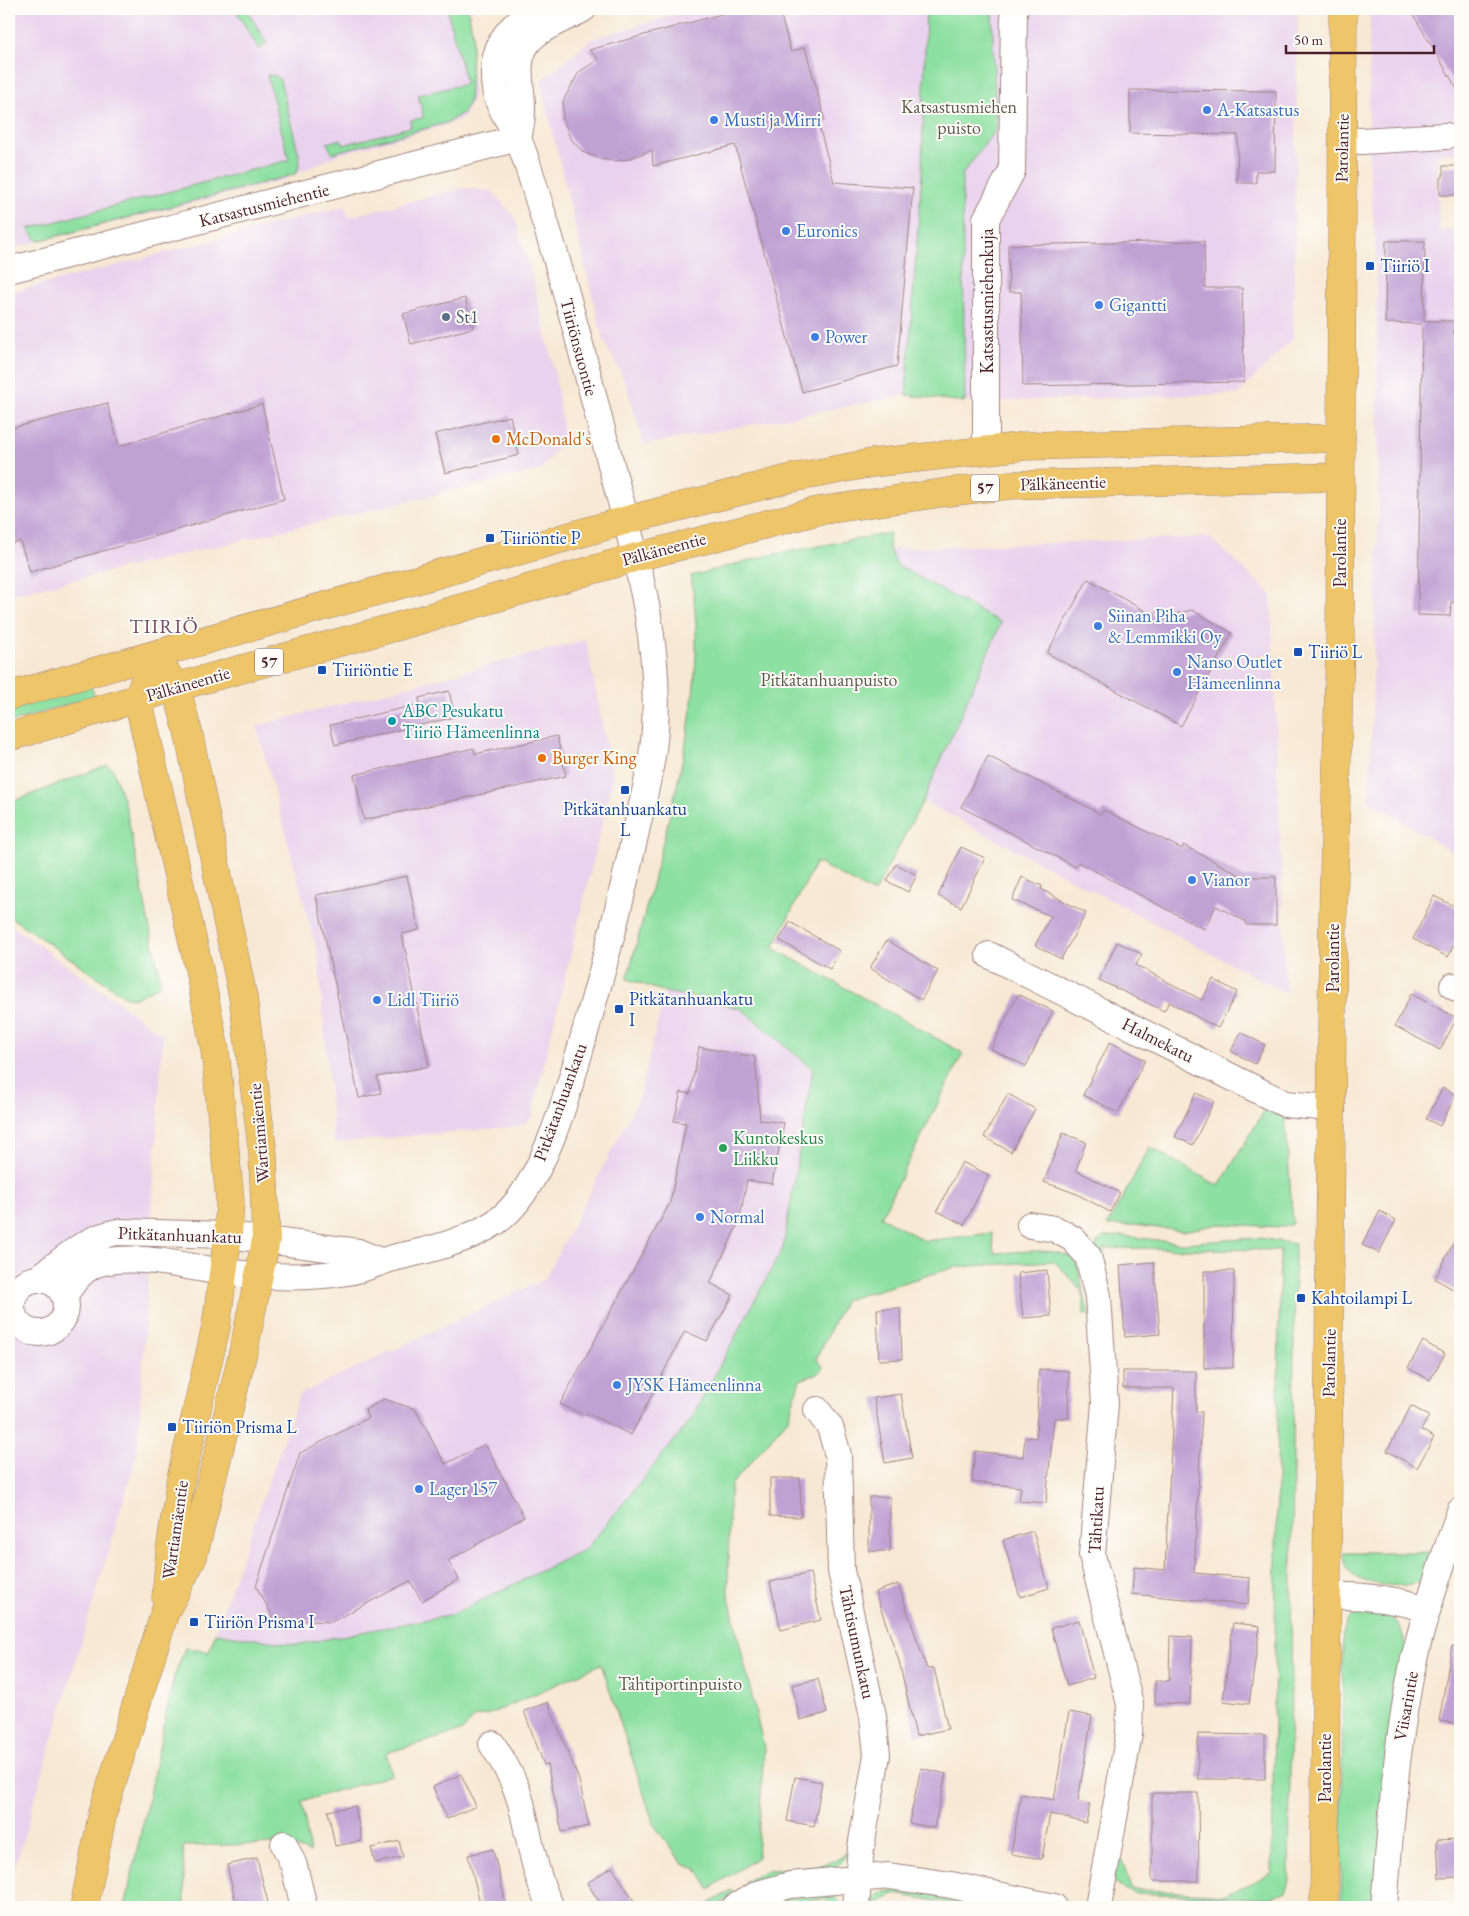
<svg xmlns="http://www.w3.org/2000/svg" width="1469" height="1916" font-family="'EB Garamond',serif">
<rect width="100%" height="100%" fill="#fdfcf7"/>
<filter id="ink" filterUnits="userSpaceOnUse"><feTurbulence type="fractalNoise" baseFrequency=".02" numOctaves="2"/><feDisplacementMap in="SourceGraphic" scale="10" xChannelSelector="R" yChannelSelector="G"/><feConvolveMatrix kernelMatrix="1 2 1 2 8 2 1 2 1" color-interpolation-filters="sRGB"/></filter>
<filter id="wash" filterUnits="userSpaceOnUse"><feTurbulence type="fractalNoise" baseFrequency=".0096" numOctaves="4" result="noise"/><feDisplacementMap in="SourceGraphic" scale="20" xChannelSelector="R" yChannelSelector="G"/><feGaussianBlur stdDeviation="1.12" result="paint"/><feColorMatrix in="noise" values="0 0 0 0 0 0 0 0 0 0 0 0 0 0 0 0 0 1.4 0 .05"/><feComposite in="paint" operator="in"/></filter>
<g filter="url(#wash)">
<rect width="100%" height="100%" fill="#f7e8d3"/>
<g fill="#e9d2ed">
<polygon points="9,9 475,9 464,15 474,95 464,117 446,125 337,155 284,180 9,249"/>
<polygon points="695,9 926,9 922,173 906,395 644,445 625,381 603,339 540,82 592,39"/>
<polygon points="992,9 1298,9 1293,339 1238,394 965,402 962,175 996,129"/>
<polygon points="1370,9 1460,9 1460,153 1437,154 1439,230 1460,231 1460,857 1369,800 1379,509 1376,251 1368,156"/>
<polygon points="464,188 492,191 515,218 534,282 556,378 564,439 541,470 9,595 9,293 345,206 349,217"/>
<polygon points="1209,537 1271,594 1286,993 923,801 1001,623 897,565 889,549"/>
<polygon points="586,640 613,779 531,1118 520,1126 334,1143 318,955 257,726"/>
<polygon points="9,924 163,1035 137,1454 9,1887"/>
<polygon points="665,992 710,1000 743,1010 813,1069 783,1248 690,1421 587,1548 454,1615 296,1645 215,1633 300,1394 545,1279 639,1098"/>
</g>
<g fill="#8de0a1" stroke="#6c8066">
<polygon points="235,9 246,9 267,43 259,49"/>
<polygon points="447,9 468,9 473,35 469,102 463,113 446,123 332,153 327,143 341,139 343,145 411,127 410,121 424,117 418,95 466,84"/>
<polygon points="926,9 992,9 996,129 962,175 965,402 906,395 922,173"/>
<polygon points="267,75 276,76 280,80 300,159 298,171 293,175 38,241 28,229 289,160"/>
<path d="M890,533L889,549L897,565L1001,623L923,801L874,893L816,862L773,948L963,1053L881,1217L925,1241L992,1233L994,1253C1016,1253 1060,1245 1076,1261L1089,1314H1084L1083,1292L1054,1261L956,1267L845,1300L816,1359L824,1368L817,1374L800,1380L788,1419L731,1485L729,1508L728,1593L764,1748L757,1858L709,1889L697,1869L683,1864L654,1825L601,1664L504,1708L486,1715L476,1716L462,1731L386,1753L392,1775L302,1801L310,1853L284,1844L183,1846L185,1907H125L174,1677L185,1648L198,1649L209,1652L215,1633L296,1645L454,1614L587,1548L690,1421L783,1248L813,1069L743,1010L710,1000L665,992L627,979C640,932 652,885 664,838C686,752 706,665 691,576L770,555Z"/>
<polygon points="90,685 95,696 9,723 9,707"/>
<polygon points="107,765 113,769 126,808 161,984 136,998 126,997 9,916 9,803"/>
<polygon points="1266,1108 1285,1117 1293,1224 1285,1227 1220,1224 1183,1231 1134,1225 1107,1226 1150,1147 1219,1186"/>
<polygon points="1123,1236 1182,1243 1259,1238 1295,1244 1289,1882 1285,1892 1270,1899 1133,1893 1112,1883 1117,1858 1122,1860 1131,1889 1225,1895 1272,1873 1280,1250 1105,1248 1105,1257 1099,1255 1096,1246 1098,1241 1104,1237"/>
<path d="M1343,1552H1433C1430,1562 1429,1573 1420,1580C1409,1590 1366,1585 1354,1576C1346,1570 1344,1561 1343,1552Z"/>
<path d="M1361,1611C1393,1611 1402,1619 1406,1651L1374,1907H1341L1343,1633L1348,1619Z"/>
<path d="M848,1852L842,1862L831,1869L747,1887L746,1882C765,1863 803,1871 827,1864C834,1861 841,1856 848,1852Z"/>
<path d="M895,1887L1009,1907H975L894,1894L870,1907H865H869C874,1896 881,1891 893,1891Z"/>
<polygon points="731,1890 736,1894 715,1907 704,1907"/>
<polygon points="832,1893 843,1907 834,1907 825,1899 755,1907 778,1898"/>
</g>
<g id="blocks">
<g fill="#c0a1d4">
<polygon points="740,9 779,9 791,52 805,47 825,120 818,122 834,182 913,188 897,366 802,392 735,145 653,166 652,150 628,159 615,161 600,159 583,152 570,138 563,119 563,101 579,72 599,59 589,50"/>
<polygon points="1410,9 1460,9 1460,94"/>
<polygon points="1130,90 1276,91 1275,171 1256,171 1256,183 1237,183 1238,135 1130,133"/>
<polygon points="1443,166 1460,166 1460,195 1440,195 1440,178 1443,178"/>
<polygon points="1204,241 1205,288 1242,288 1244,382 1023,386 1021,292 1009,292 1008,245"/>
<polygon points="1386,241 1425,241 1424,321 1454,321 1454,333 1460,333 1460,602 1451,602 1450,616 1418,615 1422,324 1385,323"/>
<polygon points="465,298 473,328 411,344 403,314"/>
<polygon points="107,403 119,446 262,404 284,499 30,572 20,541 9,544 9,429"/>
<polygon points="510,416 519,455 445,473 435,434"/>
<polygon points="1088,579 1154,616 1158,608 1171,615 1192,610 1232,633 1181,726 1047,653"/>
<polygon points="449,691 455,717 335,745 330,725 420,704 419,698"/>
<polygon points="557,736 566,776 364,820 354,775 474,748 475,754"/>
<polygon points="988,756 1101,814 1104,810 1182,849 1183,845 1244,877 1276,877 1276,925 1246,925 1245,921 1216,906 1204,929 1078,862 1076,867 961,807"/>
<polygon points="961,847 985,858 961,907 938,896"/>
<polygon points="896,864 917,875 908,892 887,881"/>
<polygon points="407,876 419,930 402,934 429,1066 377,1077 381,1093 359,1098 316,895"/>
<polygon points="1022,877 1042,886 1041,889 1086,913 1061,959 1035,945 1051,916 1012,900"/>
<polygon points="1434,896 1460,909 1460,931 1448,957 1413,939"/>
<polygon points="790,922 840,951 830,969 779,940"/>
<polygon points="887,940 938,971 921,1000 870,968"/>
<polygon points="1117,942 1142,954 1136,965 1202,1000 1213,979 1237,992 1218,1028 1169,1002 1164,1011 1099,980"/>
<polygon points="1018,994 1053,1011 1026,1066 991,1049"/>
<polygon points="1411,994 1457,1018 1440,1050 1395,1026"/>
<polygon points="1241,1032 1265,1045 1255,1064 1231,1051"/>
<polygon points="1110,1042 1145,1060 1118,1113 1083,1095"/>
<polygon points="699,1047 755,1057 760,1120 784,1123 772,1184 747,1180 739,1222 710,1283 733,1295 707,1341 685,1331 631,1435 587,1413 586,1416 560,1404 670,1203 686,1123 674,1121 681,1092 690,1094"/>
<polygon points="1443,1088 1456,1095 1440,1126 1426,1119"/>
<polygon points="1196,1093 1214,1101 1193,1145 1175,1137"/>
<polygon points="1008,1094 1035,1109 1011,1152 984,1137"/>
<polygon points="1063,1133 1086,1142 1076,1170 1120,1193 1110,1212 1077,1194 1044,1182"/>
<polygon points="962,1162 989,1175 964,1225 937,1211"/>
<polygon points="1380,1211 1396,1220 1379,1253 1362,1245"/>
<polygon points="1460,1230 1460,1293 1435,1279"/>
<polygon points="1154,1262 1160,1334 1125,1337 1120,1265"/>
<polygon points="1047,1270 1051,1316 1023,1318 1018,1273"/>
<polygon points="1204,1271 1234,1271 1233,1368 1204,1368"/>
<polygon points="900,1308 902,1359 879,1360 877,1309"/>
<polygon points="1423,1341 1445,1354 1430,1380 1408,1368"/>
<polygon points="1039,1369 1069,1371 1068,1418 1054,1418 1046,1503 1019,1501 1021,1487 972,1482 975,1451 1023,1457 1025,1437 1036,1438"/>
<polygon points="1123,1371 1196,1371 1196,1412 1202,1412 1194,1573 1250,1578 1248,1605 1132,1594 1134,1567 1165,1570 1174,1388 1123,1388"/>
<polygon points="901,1394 912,1458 885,1463 874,1398"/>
<polygon points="384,1399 415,1409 445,1464 485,1444 524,1517 448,1561 459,1579 422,1601 410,1581 331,1622 274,1619 256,1586 300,1453 368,1418 365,1410"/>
<polygon points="1411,1406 1429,1416 1421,1430 1434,1437 1417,1468 1387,1451"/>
<polygon points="770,1478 800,1478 801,1517 770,1516"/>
<rect x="869" y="1497" width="21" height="54"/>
<polygon points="1033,1531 1049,1588 1020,1597 1003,1540"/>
<polygon points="810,1573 821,1620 781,1630 770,1582"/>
<polygon points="898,1584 927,1669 934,1668 948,1729 916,1736 899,1661 875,1592"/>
<polygon points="1079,1620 1094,1678 1067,1686 1051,1628"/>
<polygon points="1233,1623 1260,1626 1249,1704 1223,1701"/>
<polygon points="1170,1636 1192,1637 1190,1704 1155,1703 1155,1681 1169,1681"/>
<polygon points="1452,1646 1460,1647 1460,1724 1439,1721"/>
<polygon points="818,1679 827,1713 800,1720 792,1685"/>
<polygon points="548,1702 579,1780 589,1826 562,1832 547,1764 544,1765 524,1711"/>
<polygon points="1069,1712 1092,1716 1078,1801 1090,1804 1086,1823 1050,1814 1042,1859 1011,1854 1021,1794 1054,1800"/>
<polygon points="1198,1734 1265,1735 1265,1779 1198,1779"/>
<polygon points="921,1768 946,1774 934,1828 909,1823"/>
<polygon points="461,1774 476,1806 447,1819 433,1787"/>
<polygon points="795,1777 822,1782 814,1826 787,1821"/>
<polygon points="1152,1793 1198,1793 1199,1881 1152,1881"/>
<polygon points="355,1806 362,1841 335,1846 328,1811"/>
<polygon points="1460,1839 1460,1877 1439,1878 1437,1840"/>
<polygon points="399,1841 403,1857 375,1863 371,1848"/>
<polygon points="493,1849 506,1904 481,1907 468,1855"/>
<polygon points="257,1858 269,1907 237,1907 227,1865"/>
<polygon points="612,1867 638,1907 603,1907 587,1883"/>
</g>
</g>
</g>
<g filter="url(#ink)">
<use href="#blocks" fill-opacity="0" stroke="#a0847f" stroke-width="1"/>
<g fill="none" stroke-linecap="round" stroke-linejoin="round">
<g stroke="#a0847f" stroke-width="28">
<g id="minor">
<path d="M518,138C520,130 522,120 522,111C523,85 510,55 535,35C550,23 567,18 583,9"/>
<polyline points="1342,140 1362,141 1446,136"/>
<polyline points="9,270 518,138"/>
<polyline points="986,449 986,219 1012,171 1014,9"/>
<polyline points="989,955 1285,1104 1332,1108"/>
<polyline points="1453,986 1460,990"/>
<polyline points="1030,1225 1055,1229 1073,1239 1088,1256 1098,1296 1105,1404 1092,1555 1130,1704 1129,1734 1098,1907"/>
<path d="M39,1278C64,1259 86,1237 118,1232L228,1235L358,1252L380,1261"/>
<circle cx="39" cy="1306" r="27"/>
<path d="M64,1296C74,1281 84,1266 103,1262C142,1254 185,1267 224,1272C264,1277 307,1279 347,1272C364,1270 380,1261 397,1257C430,1250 467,1241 496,1222C546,1188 573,1074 589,1018C606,959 621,900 634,840C642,803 653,765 655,728C661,630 632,546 608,453C588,377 570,300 546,225C537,197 530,168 519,141C509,117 494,105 494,77C493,44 510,23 539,9"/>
<polyline points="817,1410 830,1427 838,1455 841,1571 873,1716 877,1755 861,1847 856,1907"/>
<path d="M1326,1596C1361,1595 1394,1599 1427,1609"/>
<path d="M492,1744C504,1762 515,1781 521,1803C530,1838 534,1875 551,1907"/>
<polyline points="284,1844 294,1866 304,1907"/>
<polyline points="735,1907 758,1894 790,1885 889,1876 951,1885 1054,1907"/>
<path d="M1384,1907C1391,1824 1396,1741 1414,1659C1426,1609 1443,1560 1460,1511"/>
</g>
</g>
<g stroke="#a0847f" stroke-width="29">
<g id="major">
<polyline points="144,682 138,699 199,969 215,1050 230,1200 228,1235 216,1327 180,1483 170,1551 166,1598"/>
<polyline points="9,696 627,520 792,478 872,463 1026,446 1341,438"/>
<polyline points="9,737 176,687 399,626 637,557 818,511 948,492 1010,485 1340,477"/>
<polyline points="84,1907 103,1812 165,1612 193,1557 245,1344 266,1240 263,1154 243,997 188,731 176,687 165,671"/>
<polyline points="1324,1907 1333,914 1340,643 1343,9"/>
</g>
</g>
<use href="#minor" stroke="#fff" stroke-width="26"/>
<use href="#major" stroke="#eec569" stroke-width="28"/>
</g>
</g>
<g fill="#3f7fe0" stroke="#fdfcf7" stroke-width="2">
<circle cx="1207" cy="110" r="5"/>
<circle cx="714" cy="120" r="5"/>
<circle cx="786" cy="231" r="5"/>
<circle cx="1099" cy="305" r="5"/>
<circle cx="815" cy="337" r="5"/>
<circle cx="1098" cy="626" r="5"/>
<circle cx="1177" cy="672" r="5"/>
<circle cx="1192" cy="880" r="5"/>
<circle cx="377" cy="1000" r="5"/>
<circle cx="700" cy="1217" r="5"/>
<circle cx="617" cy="1385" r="5"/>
<circle cx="419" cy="1489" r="5"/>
</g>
<g fill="#1a4fb4" stroke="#fdfcf7" stroke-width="2">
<rect x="1365" y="261" width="10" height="10" rx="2.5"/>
<rect x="485" y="533" width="10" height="10" rx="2.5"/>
<rect x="1293" y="647" width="10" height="10" rx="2.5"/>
<rect x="317" y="665" width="10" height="10" rx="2.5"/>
<rect x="620" y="785" width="10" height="10" rx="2.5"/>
<rect x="614" y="1004" width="10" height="10" rx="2.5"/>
<rect x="1296" y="1293" width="10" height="10" rx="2.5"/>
<rect x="167" y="1422" width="10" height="10" rx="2.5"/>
<rect x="189" y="1617" width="10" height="10" rx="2.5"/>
</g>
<circle fill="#5c6f8a" stroke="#fdfcf7" stroke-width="2" cx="446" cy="317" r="5"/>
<g fill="#e8710a" stroke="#fdfcf7" stroke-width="2">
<circle cx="496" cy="439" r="5"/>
<circle cx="542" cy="758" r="5"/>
</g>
<circle fill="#0f9aa8" stroke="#fdfcf7" stroke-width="2" cx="392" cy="721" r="5"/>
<circle fill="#2e9e5b" stroke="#fdfcf7" stroke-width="2" cx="723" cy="1148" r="5"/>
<g text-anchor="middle" stroke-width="4" stroke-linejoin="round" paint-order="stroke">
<g fill="#fdfcf7" stroke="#806168" stroke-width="1">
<rect x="971" y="474.5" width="28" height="27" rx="4"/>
<rect x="255" y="648.5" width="28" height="27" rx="4"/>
</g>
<g font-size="16" font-weight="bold" fill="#4a1f2b">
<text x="985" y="494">57</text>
<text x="269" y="668">57</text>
</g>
<g font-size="18" fill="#5e594e" stroke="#fdfcf7">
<text x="959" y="113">Katsastusmiehen<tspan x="959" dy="21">puisto</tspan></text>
<text x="829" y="686">Pitkätanhuanpuisto</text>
<text x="680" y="1690">Tähtiportinpuisto</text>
</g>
<g font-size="18" fill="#366cbe" stroke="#fdfcf7" text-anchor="start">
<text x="1217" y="116">A-Katsastus</text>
<text x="724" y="126">Musti ja Mirri</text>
<text x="796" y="237">Euronics</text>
<text x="1109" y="311">Gigantti</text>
<text x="825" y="343">Power</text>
<text x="1108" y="622">Siinan Piha<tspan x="1108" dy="21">&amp; Lemmikki Oy</tspan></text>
<text x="1187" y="668">Nanso Outlet<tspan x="1187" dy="21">Hämeenlinna</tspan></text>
<text x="1202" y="886">Vianor</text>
<text x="387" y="1006">Lidl Tiiriö</text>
<text x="710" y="1223">Normal</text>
<text x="627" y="1391">JYSK Hämeenlinna</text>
<text x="429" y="1495">Lager 157</text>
</g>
<g font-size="18" fill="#4a1f2b" stroke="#fdfcf7">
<text transform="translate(1342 148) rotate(-89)" y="6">Parolantie</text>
<text transform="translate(264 205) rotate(-14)" y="6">Katsastusmiehentie</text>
<text transform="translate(987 301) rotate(-90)" y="6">Katsastusmiehenkuja</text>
<text transform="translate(579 347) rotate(75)" y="6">Tiiriönsuontie</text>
<text transform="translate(1063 483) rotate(-2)" y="6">Pälkäneentie</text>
<text transform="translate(664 549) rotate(-15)" y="6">Pälkäneentie</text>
<text transform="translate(1340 553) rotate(-90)" y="6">Parolantie</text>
<text transform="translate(188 684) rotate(-16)" y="6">Pälkäneentie</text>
<text transform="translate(1333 958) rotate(-90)" y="6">Parolantie</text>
<text transform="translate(1158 1040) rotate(27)" y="6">Halmekatu</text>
<text transform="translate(560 1102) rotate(-70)" y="6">Pitkätanhuankatu</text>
<text transform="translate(259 1133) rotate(-95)" y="6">Wartiamäentie</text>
<text transform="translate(180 1235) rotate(2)" y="6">Pitkätanhuankatu</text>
<text transform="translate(1329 1363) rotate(-89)" y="6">Parolantie</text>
<text transform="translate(1096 1520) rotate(-87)" y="6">Tähtikatu</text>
<text transform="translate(175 1530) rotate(-82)" y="6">Wartiamäentie</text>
<text transform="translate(857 1642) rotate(78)" y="6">Tähtisumunkatu</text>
<text transform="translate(1406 1706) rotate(-80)" y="6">Viisarintie</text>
<text transform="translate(1325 1768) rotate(-90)" y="6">Parolantie</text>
</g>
<g font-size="18" fill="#164399" stroke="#fdfcf7" text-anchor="start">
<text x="1380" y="272">Tiiriö I</text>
<text x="500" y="544">Tiiriöntie P</text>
<text x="1308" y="658">Tiiriö L</text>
<text x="332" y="676">Tiiriöntie E</text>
<text x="625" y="815" text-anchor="middle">Pitkätanhuankatu<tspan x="625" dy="21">L</tspan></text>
<text x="629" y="1005">Pitkätanhuankatu<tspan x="629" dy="21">I</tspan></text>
<text x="1311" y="1304">Kahtoilampi L</text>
<text x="182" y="1433">Tiiriön Prisma L</text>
<text x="204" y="1628">Tiiriön Prisma I</text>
</g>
<g font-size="18" fill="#4e5e75" stroke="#fdfcf7" text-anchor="start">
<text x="456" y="323">St1</text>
</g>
<g font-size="18" fill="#c56008" stroke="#fdfcf7" text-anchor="start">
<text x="506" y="445">McDonald's</text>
<text x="552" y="764">Burger King</text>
</g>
<g font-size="18" fill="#0d838f" stroke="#fdfcf7" text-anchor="start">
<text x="402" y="717">ABC Pesukatu<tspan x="402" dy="21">Tiiriö Hämeenlinna</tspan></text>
</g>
<g font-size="18" fill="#27864d" stroke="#fdfcf7" text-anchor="start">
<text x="733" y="1144">Kuntokeskus<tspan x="733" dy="21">Liikku</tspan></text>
</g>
<g font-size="20" letter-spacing="1" fill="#734c66" stroke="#fdfcf7">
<text x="164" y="633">TIIRIÖ</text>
</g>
</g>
<rect width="1469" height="1916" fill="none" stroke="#fdfcf7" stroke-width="30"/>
<path d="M1286 45v8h148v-8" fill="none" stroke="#4a1f2b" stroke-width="2.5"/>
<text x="1294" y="45" font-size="15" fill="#4a1f2b" stroke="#fdfcf7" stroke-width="4" paint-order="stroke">50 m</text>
</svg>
